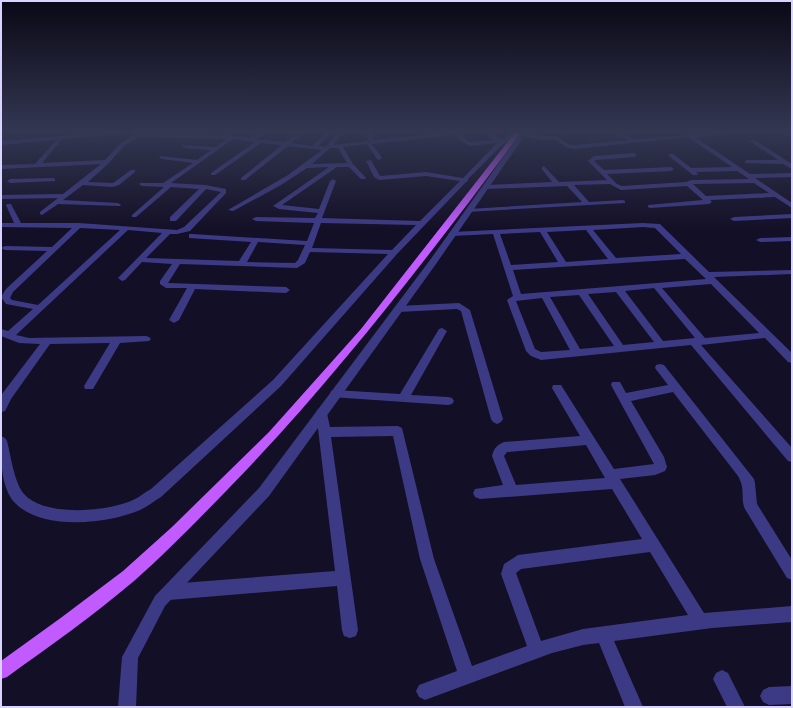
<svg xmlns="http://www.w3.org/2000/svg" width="793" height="708" font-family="'Nunito Sans',sans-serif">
<rect width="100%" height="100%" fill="#130f26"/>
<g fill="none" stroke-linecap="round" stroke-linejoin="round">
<g fill="#3d3a85" fill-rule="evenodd">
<path d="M121,131H142L141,134H145L226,135L250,138L260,131H266L256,139L285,142L295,135L273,131L298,132L306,131L291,143L312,146L327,131H333L318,146L325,147L339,131H357L343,133L333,145L369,141L365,131H371L374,140L455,131L470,142L494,140L483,131H489L501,140L514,131H520L518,133L543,136H557L570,145H575L628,140L614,131C624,131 629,140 637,139C671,138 705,131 740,131L737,133L695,137L750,174L792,173V177L755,178L792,203V208L775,197L710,200L712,202L709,204L650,208L648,207V205L703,200L687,186L621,190L610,184L574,185L589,202L623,200L625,201V203L466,212V210L468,209L582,202L567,186L486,189L483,187L486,185L552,182L541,168L544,166L559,182L607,180L588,161L594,156L634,153L637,155L634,157L596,160L594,161L604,170L671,167L674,169L671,171L607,174L617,184L622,186L686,182L691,180L749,179L737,171L696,172L698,174L697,175H693L669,156V154H673L691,168L732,167L688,137L575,149L566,147L556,140H543L515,135L502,145L468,179V181L466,182L397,254L281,386L161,497C154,501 147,507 140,510C108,524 42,531 15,503C0,487 1,457 1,436L5,438L7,441C11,456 14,482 24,494C44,517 107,512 133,500C140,497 145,492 151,489L273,380L388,254L310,252L305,263L297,268L180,264L168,283L286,287L290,290L286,293L195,289L179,320L174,323L169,320L187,288H166L160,284V281L172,264L142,262L125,280L122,281L118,278L162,233L128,230L16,335L29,338L146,336L149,337L151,339L149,341L120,343L93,389H85L84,386L110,343L50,344L11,399L5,411L1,412L2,394L40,344L19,343L1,336V329L8,331L33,309L6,304L1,297L6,289L47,251L5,250L1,248L5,246L52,247L72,228L1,227V223H14L6,205L7,204H11L21,223H79L177,230L184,227L221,192L206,189L176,221H170V217L199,189L171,187L136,217H132V215L164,187L142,186L139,184L140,183H163L193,163L162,159L159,157L160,156L197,160L211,150L185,148L182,146L183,145L215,147L227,139L139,137L124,146L108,164L88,182L113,183L131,170H135V172L119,185L113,187L83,185L63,200L118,203L121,205L120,206L58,204L42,215L40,214V212L58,198L1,199V195L63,194L101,164L1,169V165L35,164L56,140L1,145V141ZM136,133L120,144L105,160L42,163L62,139ZM453,135L469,146L497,143L463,178L426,172L380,176L371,160L366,161L374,177L379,180L426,176L460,181L420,221L322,218L336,181L333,179L330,181L319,209L282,205L337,167H349L361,179H365L366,178L353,164L343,147L367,144L377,159L379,160L382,158L372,144ZM233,139L255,142L211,173V175H215L261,143L282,145L241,178V180H245L288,146L322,150L288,175L228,210L233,211L281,185L307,168L329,167L273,206L279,209L318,213L315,218L256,217L252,219L256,221L314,223L307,241L192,234H189V238L251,242L239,261L146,258L170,234H177L190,231L226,193V189L205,185L171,183ZM330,148H338L347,163L312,164ZM754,183L769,193L706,196L693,184ZM321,223L416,225L392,250L312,248ZM80,228L120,230L38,305L12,300L10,298L13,292ZM258,242L305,245L298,260L295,263L247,262Z"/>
<polygon points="555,131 580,131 577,133 557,134 555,133"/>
<polygon points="776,131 784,131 792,134 792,138"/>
<polygon points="753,139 792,164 792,169 783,164 745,163 745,161 747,160 778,160 751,142 750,141"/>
<polygon points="53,178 55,179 55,181 10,183 7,181 10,179"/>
<polygon points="792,214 792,218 734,221 730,219 734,217"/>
<path d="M643,223L660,224L709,272L792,270V274L714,277L792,353V363L788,362L765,338L701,345L792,448V462L788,461L691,345L541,360L531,356L526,351L507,300L513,296L493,234L452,236L448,234L452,232ZM643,227L655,228L681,254L616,258L593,230ZM586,230L608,259L566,262L547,232ZM540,232L558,262L511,265L500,234ZM685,259L706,279L521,294L513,270ZM711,284L759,333L705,338L662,288ZM654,288L695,338L663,341L625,291ZM616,292L654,342L623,345L588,294ZM579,295L614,346L580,349L550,297ZM542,298L570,350L541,352L535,349L516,301Z"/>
<polygon points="792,237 792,241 760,242 756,240 760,238"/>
<polygon points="459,303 470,310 503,419 501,422 497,424 493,422 491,419 461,311 457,309 398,312 393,309 398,306"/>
<polygon points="442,328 447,331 411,395 448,397 452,398 454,401 452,404 448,405 331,397 330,394 331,391 335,390 400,394 439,329"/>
<path d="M660,364L664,365L754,479L755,483L757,504L792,560V580L787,578L745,509C740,497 746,490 738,476L673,392L631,401L664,457L667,467L665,471L655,475L620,479L704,613L792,606V622L712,628L614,641L643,707H625L599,643L583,645L552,653L425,700L419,697L416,691L419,685L457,671L420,559L393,436L331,437L358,630L356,636L350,638L344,636L342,630L337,586L169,600L164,597L161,592L164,587L169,584L335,571L316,412L318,409L322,408L326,409L330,427L398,426L402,428L434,559L472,666L527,646L501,574L504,564L518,555L642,539L612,489L480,499L475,497L473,493L475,489L503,485L492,456C494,448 497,445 504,442L580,436L552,388L553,385H561L614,469L654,464L611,385L612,382H620L626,393L668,385L655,368L656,365ZM586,445L605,478L516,485L504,456L507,452ZM650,552L688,615L583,629L541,641L516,573L521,569Z"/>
<polygon points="722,670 728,673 745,707 727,707 713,679 716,673"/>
<polygon points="792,686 792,704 769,705 763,702 760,696 763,690 769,687"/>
</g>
<polygon fill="#3d3a85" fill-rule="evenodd" points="516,133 523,138 436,264 269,496 165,606 138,658 136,707 118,707 122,657 155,596 259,488 430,260 517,138 513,135"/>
<path fill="#c25bff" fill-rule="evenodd" d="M516,131H522C430,255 336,378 229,488C198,520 167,552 134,581C94,615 50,646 7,677L1,679V661L62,617L123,571L172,527L269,432L361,329Z"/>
</g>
<linearGradient id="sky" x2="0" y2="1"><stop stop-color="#0a0815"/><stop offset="0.57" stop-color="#333752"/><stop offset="1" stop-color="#333752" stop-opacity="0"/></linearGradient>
<rect width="793" height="230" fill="url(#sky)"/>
<rect width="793" height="708" fill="none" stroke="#d9d4ff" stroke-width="4"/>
</svg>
